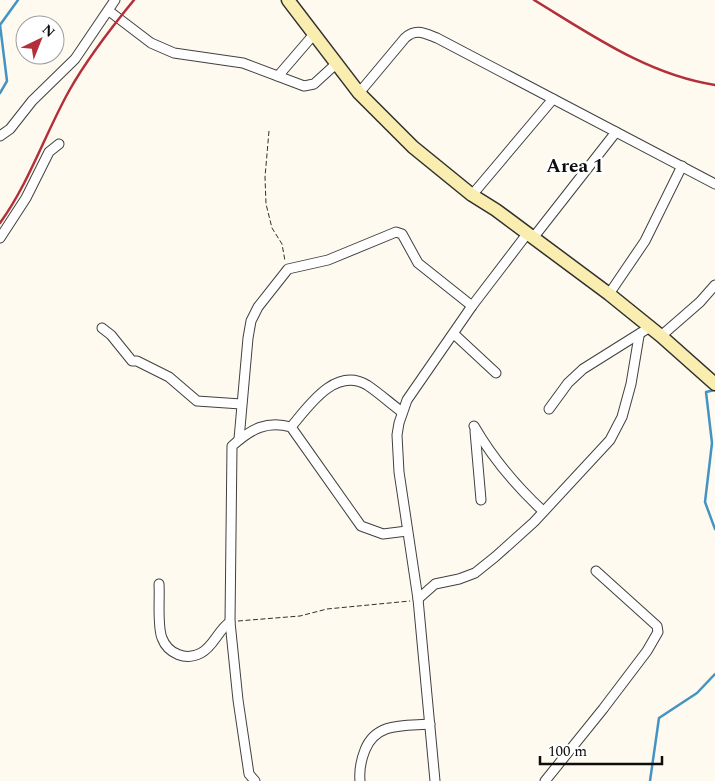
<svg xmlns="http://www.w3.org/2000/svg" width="715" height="781" font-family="Spectral,serif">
<rect width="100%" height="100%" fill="#fefaef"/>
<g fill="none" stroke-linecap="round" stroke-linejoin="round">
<g stroke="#4494c3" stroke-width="2.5">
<polyline points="0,93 7,81 0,25 18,0"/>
<polyline points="715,390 706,392 712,443 705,502 715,529"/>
<polyline points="650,781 659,718 697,693 715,674"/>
</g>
<g stroke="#404040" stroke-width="11">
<g id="minor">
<polyline points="109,11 151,43 174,53 243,63 304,86 314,84 337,63"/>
<polyline points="278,76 315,33"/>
<path d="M359,93L405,38C416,28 424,33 437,38L715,184"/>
<polyline points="0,136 10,129 32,101 75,59 115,0"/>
<polyline points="472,195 553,99"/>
<polyline points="0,238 26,198 49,152 59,144"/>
<polyline points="533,238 616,132"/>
<polyline points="609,294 645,241 682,166"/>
<polyline points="102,328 111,335 132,361 137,361 169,377 197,401 241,404"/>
<polyline points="454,334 496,373"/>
<polyline points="661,336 700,302 715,285"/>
<polyline points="549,409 568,383 583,369 650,327"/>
<path d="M474,426C493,459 515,485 543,511"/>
<path d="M291,427C308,407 335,366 367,385C379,393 390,403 402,412"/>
<polyline points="475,431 481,500"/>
<polyline points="239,439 248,338 251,321 258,307 288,269 328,260 396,232 402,234 418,263 472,306"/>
<path d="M159,584C160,598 157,626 162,638C168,654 186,661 201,653C214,646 218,630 230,622"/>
<polyline points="418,599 435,584 459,579 475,573 495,557 534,522 610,440 622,417 631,384 639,336"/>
<path d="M255,781L249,774L238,700L230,622L232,446C251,429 267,420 291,427L361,526L383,534L407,531"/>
<path d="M360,781C359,770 361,760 365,750C376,722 404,726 430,724"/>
<polyline points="435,781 418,599 399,472 397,435 399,423 407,400 472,306 527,234"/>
<polyline points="545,781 603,709 647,651 658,632 657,626 596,571"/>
</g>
</g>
<g stroke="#2f2f2f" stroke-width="15">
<polyline id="secondary" points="288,0 359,93 413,147 472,195 496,210 609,294 661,336 715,384"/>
</g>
<g stroke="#2f2f2f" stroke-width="1" stroke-dasharray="5 2.5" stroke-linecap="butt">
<polyline points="269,131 265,177 266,204 272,228 282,244 285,261"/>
<polyline points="238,621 300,616 327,609 410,601"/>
</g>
<use href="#minor" stroke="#fff" stroke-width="9"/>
<use href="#secondary" stroke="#f9eeaf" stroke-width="12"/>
<g stroke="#b3303a" stroke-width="2.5">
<path d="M534,0C590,34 648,75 715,85"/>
<path d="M0,223C29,183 45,134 69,91C87,59 111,28 134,0"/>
</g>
</g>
<g text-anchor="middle" stroke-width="5" stroke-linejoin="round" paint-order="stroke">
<g font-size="19" font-weight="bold" fill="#0d0d0d" stroke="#fff">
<text x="575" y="172">Area 1</text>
</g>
</g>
<g transform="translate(40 40) rotate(43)"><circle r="24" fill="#ffffff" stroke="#9e9e9e"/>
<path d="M0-4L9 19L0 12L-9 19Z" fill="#b3303a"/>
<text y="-8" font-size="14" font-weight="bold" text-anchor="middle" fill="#0d0d0d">N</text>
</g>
<path d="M540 756v8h122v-8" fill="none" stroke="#0d0d0d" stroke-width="2.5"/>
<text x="548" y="756" font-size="15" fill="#0d0d0d" stroke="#ffffff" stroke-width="4" paint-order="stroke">100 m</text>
</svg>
